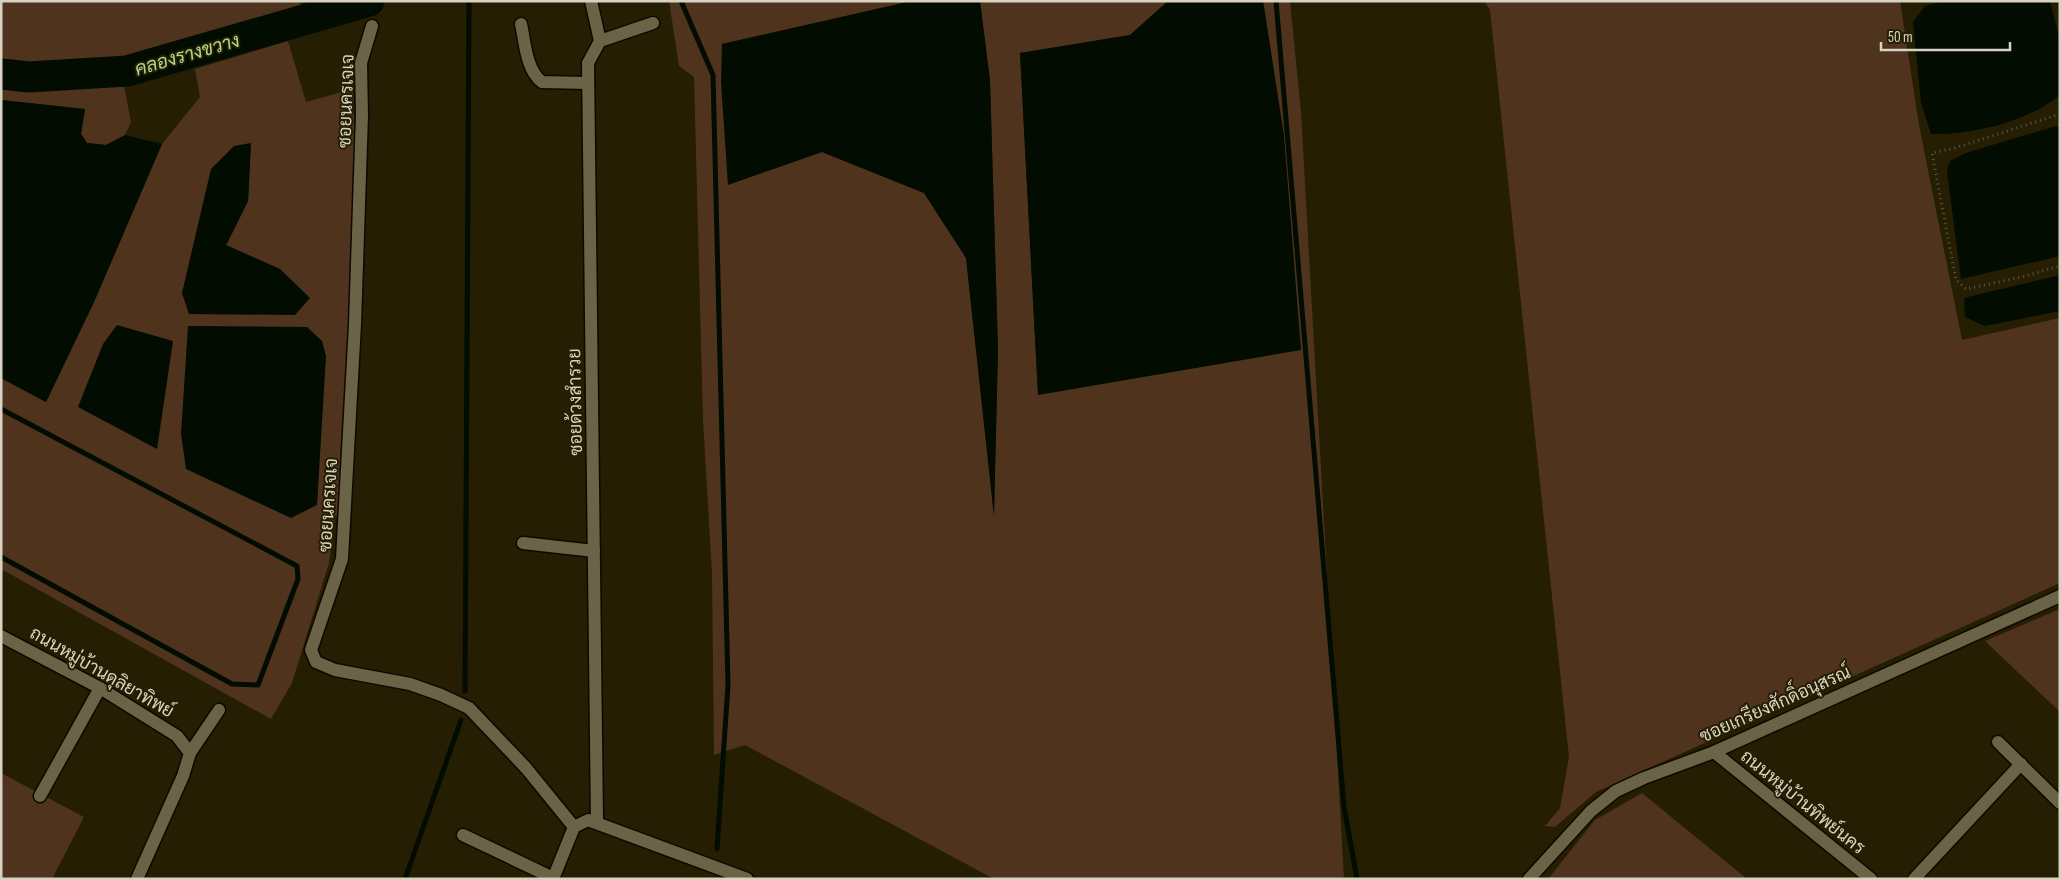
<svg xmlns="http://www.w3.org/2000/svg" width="2061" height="880" font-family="'Sofia Sans Condensed',Sarabun,sans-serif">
<rect width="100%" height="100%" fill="#251e02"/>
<g fill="#4f331d" fill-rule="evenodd">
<polygon points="1,1 300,1 301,10 126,67 24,71 1,69"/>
<polygon points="669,1 912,1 722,44 728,184 822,152 924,193 966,258 994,512 998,349 990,81 980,1 1168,1 1130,35 1020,53 1038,395 1284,136 1263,1 1290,1 1301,112 1344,879 994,879 745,745 714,755 712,574 703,420 694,77 679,66"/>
<polygon points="1484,1 1900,1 1919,125 1962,340 2060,318 2060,583 1596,792 1555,827 1545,826 1560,808 1569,757 1490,10"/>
<path d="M288,41L306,102L353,89L356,193L341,506L335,518L329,563L292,683L271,719L1,569V378L46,402L94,302L162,144L200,97L195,69ZM251,144L248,201L226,246Z"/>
<polygon points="124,86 131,122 125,135 106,145 87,143 81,134 85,109 1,100 1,87"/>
<polygon points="2060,609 2060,712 1985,641"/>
<polygon points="1,773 84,817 52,879 1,879"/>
<polygon points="1642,793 1747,879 1548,879 1595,820"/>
</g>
<g fill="#020c00">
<polygon points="912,1 980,1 990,81 998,349 994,517 966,258 924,193 822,152 728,185 721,82 722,44"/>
<polygon points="1168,1 1263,1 1284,136 1301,350 1038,395 1020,53 1130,35"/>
<path d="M1943,1H2050L2060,41V95C2027,122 1973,135 1931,134L1921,103L1913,22L1925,6Z"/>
<polygon points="1,100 85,109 81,134 87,143 106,145 125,135 162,144 94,302 46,402 1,378"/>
<polygon points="2056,126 2060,128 2060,256 1961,279 1947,171 1950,161 1966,153"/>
<polygon points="251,143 248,201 226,245 280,269 310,298 295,315 189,314 182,293 211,169 234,146"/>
<polygon points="2060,275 2060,311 1985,326 1965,317 1964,298"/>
<polygon points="117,325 173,341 157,449 78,407 103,344"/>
<polygon points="188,326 307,327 322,341 326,356 317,505 291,518 186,469 181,434"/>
</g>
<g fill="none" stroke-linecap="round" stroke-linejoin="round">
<g stroke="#020c00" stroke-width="5">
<polyline points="681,1 713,75 728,685 717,849"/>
<polyline points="1276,1 1344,807 1357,879"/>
<polyline points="1,409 297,566 298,579 258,685 232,684 1,557"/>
<polyline points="465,691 469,1"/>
<polyline points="405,879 461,720"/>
</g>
<polyline stroke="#020c00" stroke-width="31" points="1,74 29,77 127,71 369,1"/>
<g stroke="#0e0800" stroke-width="15">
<g id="minor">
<polyline points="591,1 600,41"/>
<path d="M521,24C525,42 526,70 542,82L588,83"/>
<polyline points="372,26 361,63 362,115 355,324 342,559 311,650 316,662 335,670 410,684 441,695 469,708 526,768 574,827"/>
<polyline points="523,543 594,551"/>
<polyline points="1,636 100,688 177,736 190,753 183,776 137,879"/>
<polyline points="1998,742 2060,803"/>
<polyline points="1714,752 1871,879"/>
<polyline points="190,753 219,710"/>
<polyline points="40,796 100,688"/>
<polyline points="597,821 588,63 600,41 653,23"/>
<polyline points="463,835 553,878"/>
<polyline points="553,879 574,827 588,820 747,879"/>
<polyline points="1529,879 1591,811 1616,791 1644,778 1714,752 2060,596"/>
<polyline points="1914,879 2021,764"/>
</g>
</g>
<polyline stroke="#5e5840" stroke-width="3" stroke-dasharray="1 4" stroke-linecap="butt" points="2060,114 1955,148 1932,153 1956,280 1966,289 2026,276 2060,266"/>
<use href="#minor" stroke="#6b6345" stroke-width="12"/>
</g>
<g text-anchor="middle" stroke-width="4" stroke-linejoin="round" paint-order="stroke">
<g font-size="18" fill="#d7d2c2" stroke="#251e02">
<text transform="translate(346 101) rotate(-88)" y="6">ซอยนครเจเจ</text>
<text transform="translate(575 402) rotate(-91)" y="6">ซอยด้วงสำรวย</text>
<text transform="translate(328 505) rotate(-86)" y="6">ซอยนครเจเจ</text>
<text transform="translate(102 672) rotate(30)" y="6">ถนนหมู่บ้านดุลิยาทิพย์</text>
<text transform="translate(1775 704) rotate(-24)" y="6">ซอยเกรียงศักดิ์อนุสรณ์</text>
<text transform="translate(1803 802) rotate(39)" y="6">ถนนหมู่บ้านทิพย์นคร</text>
</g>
<g font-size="19" font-style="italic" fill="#acd98b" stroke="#251e02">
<text transform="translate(187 54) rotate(-16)" y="7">คลองรางขวาง</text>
</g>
</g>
<rect width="2061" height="880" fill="none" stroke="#d7d2c2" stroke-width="5"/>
<path d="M1881 42v8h129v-8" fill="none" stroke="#d7d2c2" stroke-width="2.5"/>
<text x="1888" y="42" font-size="15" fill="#d7d2c2" stroke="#251e02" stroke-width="4" paint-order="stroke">50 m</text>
</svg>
